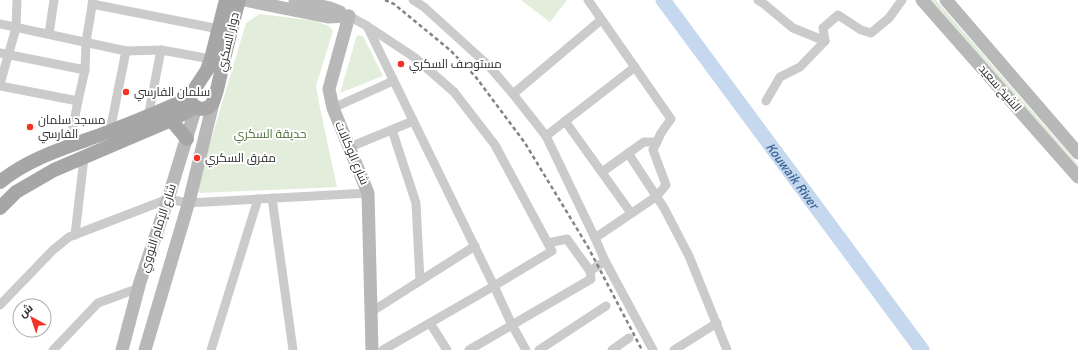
<svg xmlns="http://www.w3.org/2000/svg" width="1078" height="350" font-family="Signika,Cairo,sans-serif">
<rect width="100%" height="100%" fill="#fff"/>
<g fill="#e2eddb">
<polygon points="521,0 567,0 550,22"/>
<polygon points="928,0 936,0 1078,164 1078,172"/>
<polygon points="260,14 315,21 329,26 333,31 316,86 319,103 337,187 200,193 197,187 246,23"/>
<polygon points="357,35 363,36 383,76 340,93"/>
</g>
<g fill="none" stroke-linecap="round" stroke-linejoin="round">
<path stroke="#c5d8ee" stroke-width="15" id="s1" d="M663,0L922,350"/>
<g stroke="#cbcbcb" stroke-width="9">
<polyline points="413,0 424,7 489,66 513,94 546,136 595,238 605,261 653,350"/>
<polyline points="588,0 671,119 661,133 653,150 666,185 657,196 595,238"/>
<polyline points="758,0 764,4 793,28 825,41 800,67 780,77 766,101"/>
<polyline points="92,4 219,29"/>
<polyline points="349,16 367,26 494,286 512,325 526,350"/>
<polyline points="0,24 126,51 161,50 211,59"/>
<polyline points="367,26 414,57 454,92 495,145 552,251 494,286 383,350"/>
<polyline points="49,34 54,0"/>
<polyline points="825,41 823,28 838,15 861,30 871,33 889,18 902,0"/>
<polyline points="0,53 85,70"/>
<polyline points="0,84 16,28 17,0"/>
<polyline points="0,86 78,101"/>
<polyline points="513,94 601,20"/>
<polyline points="333,108 393,81"/>
<polyline points="148,117 161,50"/>
<polyline points="565,121 631,213"/>
<polyline points="392,130 416,203 420,281"/>
<polyline points="110,131 126,51"/>
<polyline points="546,136 635,67"/>
<polyline points="69,147 78,101 85,70 86,42 93,0"/>
<polyline points="350,147 413,121"/>
<polyline points="628,153 664,208 689,256 727,350"/>
<polyline points="602,172 644,142 657,142"/>
<polyline points="272,198 293,350"/>
<polyline points="75,235 84,158"/>
<polyline points="548,243 567,239 590,271"/>
<polyline points="0,305 53,250 69,237 168,199 188,203 368,193"/>
<polyline points="371,312 475,246"/>
<polyline points="430,323 447,350"/>
<polyline points="53,350 98,303 139,288"/>
<polyline points="211,350 258,199"/>
<polyline points="469,350 591,279 590,271 605,261"/>
<polyline points="539,350 606,306"/>
<polyline points="612,350 629,338"/>
<polyline points="674,350 717,323"/>
</g>
<g stroke="#b8b8b8" stroke-width="13">
<polyline points="244,0 328,17 349,16"/>
<polyline points="295,0 330,8 340,12"/>
<polyline points="922,0 1078,177"/>
<polyline points="946,0 1078,153"/>
<polyline points="349,16 329,89 333,108 368,193 372,350"/>
<polyline points="122,350 140,282 168,199 196,107"/>
<polyline points="145,350 190,198 214,99"/>
</g>
<g stroke="#a6a6a6" stroke-width="14">
<path d="M226,0L211,59L207,70L190,96C189,109 207,114 213,102C218,90 220,76 223,63C228,42 233,21 239,0"/>
<polyline points="171,120 187,139"/>
<path d="M0,182C30,157 71,146 108,132C135,122 163,110 190,98"/>
<polyline points="0,208 16,192 54,170 171,120 196,107"/>
</g>
<polyline stroke="#838383" stroke-width="2.5" stroke-dasharray="4 3" stroke-linecap="butt" points="385,0 394,4 450,50 475,76 525,143 588,247 642,350"/>
</g>
<g fill="#f33323" stroke="#fff" stroke-width="1.5">
<circle cx="401" cy="64" r="4"/>
<circle cx="126" cy="92" r="4"/>
<circle cx="30" cy="127" r="4"/>
<circle cx="197" cy="158" r="4"/>
</g>
<g text-anchor="middle" stroke-width="4" stroke-linejoin="round" paint-order="stroke">
<g font-size="12" fill="#2e2e2e" stroke="#fff">
<text transform="translate(228 42) rotate(-77)" y="4">دوار السكري</text>
<text transform="translate(1000 88) rotate(49)" y="4">الشيخ سعيد</text>
<text transform="translate(352 153) rotate(67)" y="4">شارع الوكالات</text>
<text transform="translate(158 228) rotate(-72)" y="4">شارع الإمام النووي</text>
</g>
<g font-size="12" fill="#2e2e2e" stroke="#fff" text-anchor="start">
<text x="409" y="68">مستوصف السكري</text>
<text x="134" y="96">سلمان الفارسي</text>
<text x="38" y="124">مسجد سلمان<tspan x="38" dy="14">الفارسي</tspan></text>
<text x="205" y="162">مفرق السكري</text>
</g>
<g font-size="12" fill="#496e38" stroke="#fff">
<text x="270" y="138">حديقة السكري</text>
</g>
<g font-size="13" font-style="italic" fill="#366297" stroke="#fff">
<text dy="5" stroke="none"><textPath href="#s1" startOffset="218">Kouwaik River</textPath></text>
</g>
</g>
<g transform="translate(32 318) rotate(320)"><circle r="19" fill="#ffffff" stroke="#ababab"/>
<path d="M0-3L7 15L0 10L-7 15Z" fill="#f33323"/>
<text y="-6" font-size="11" font-weight="bold" text-anchor="middle" fill="#2e2e2e">ش</text>
</g>
</svg>
